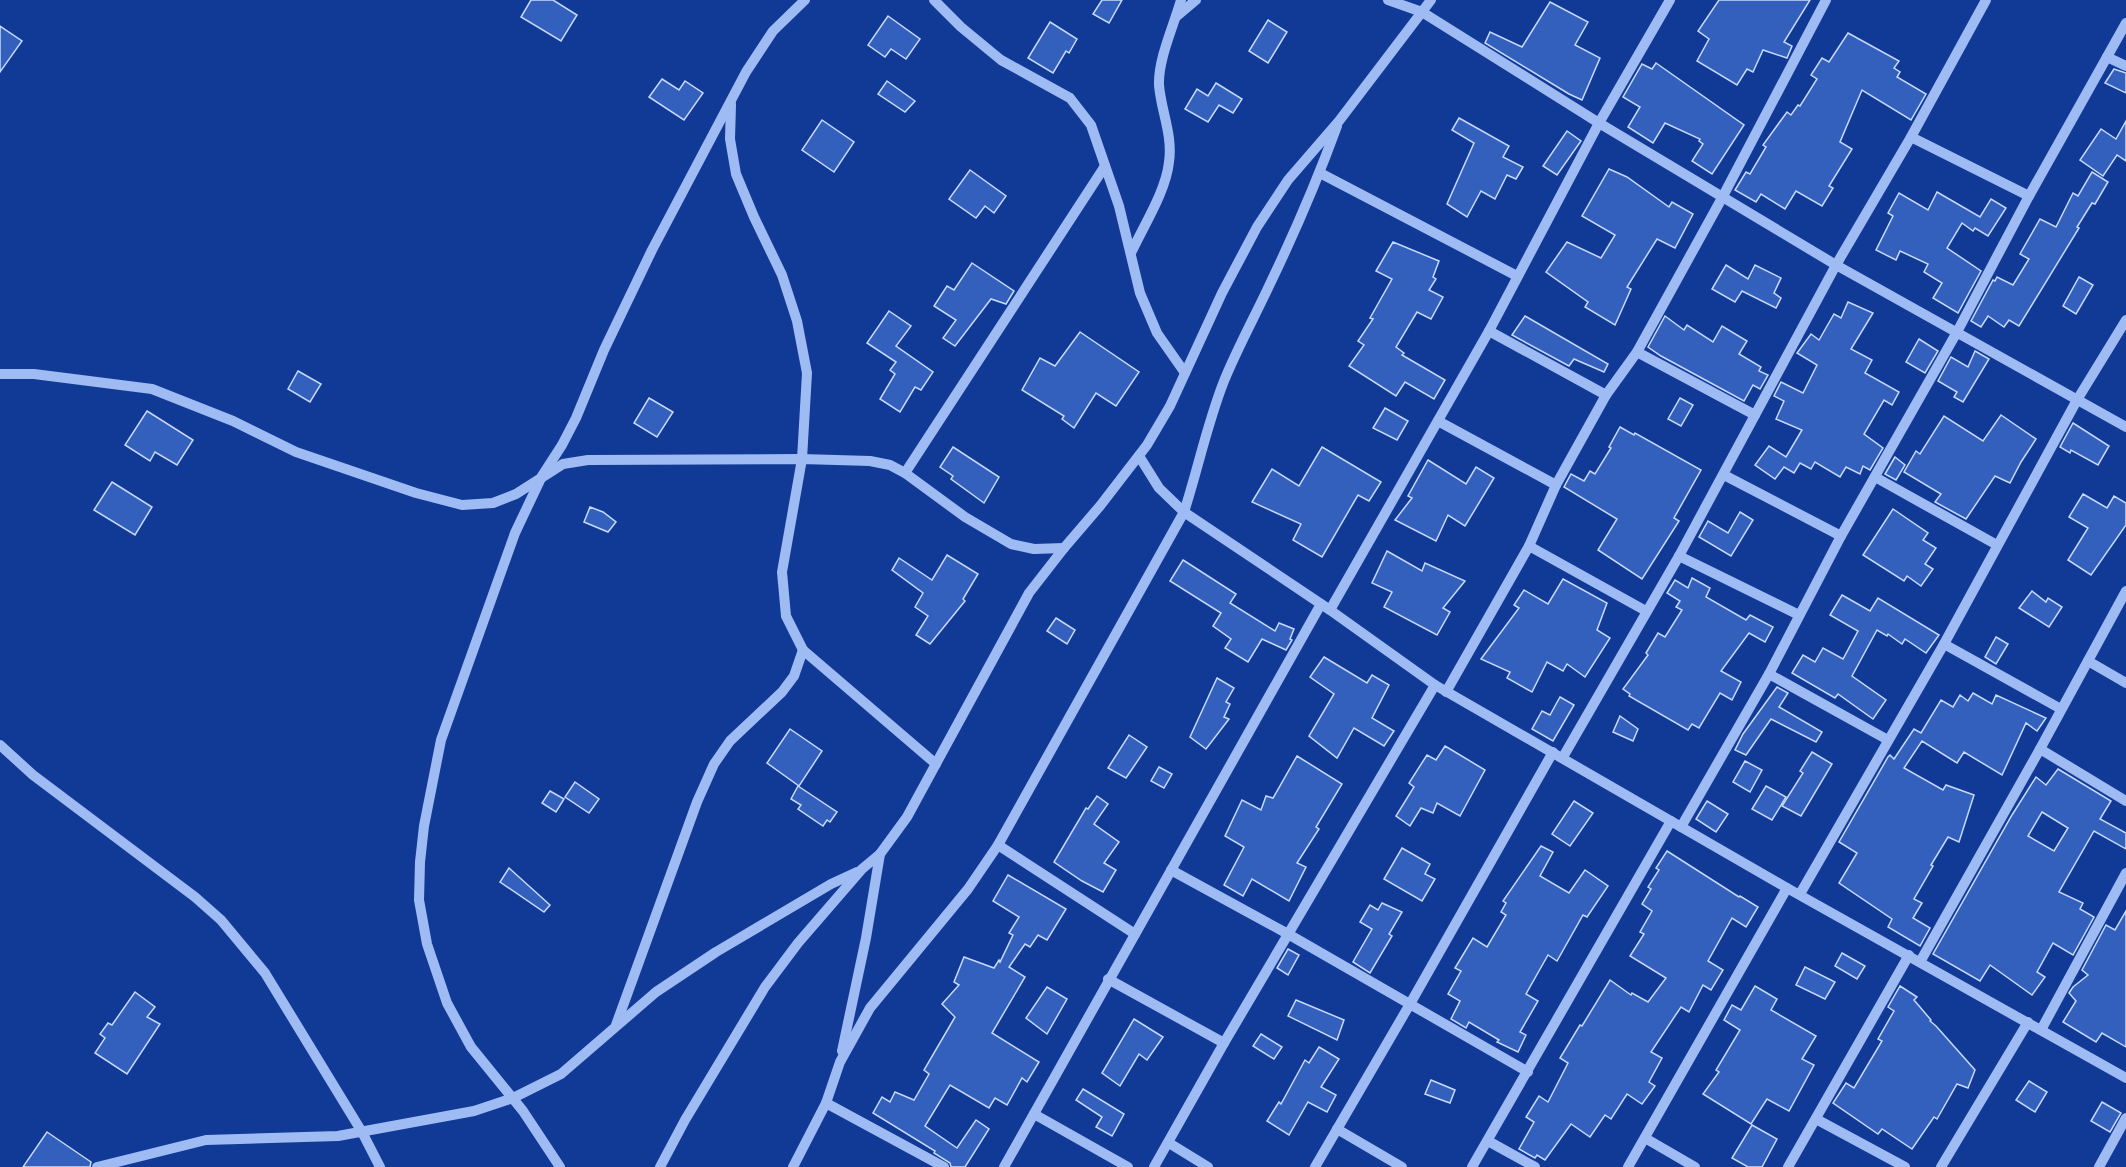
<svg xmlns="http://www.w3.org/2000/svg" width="2126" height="1167" font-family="'Archivo Narrow',sans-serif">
<rect width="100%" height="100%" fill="#103a96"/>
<g fill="#3460bd" stroke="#c7d9fe" stroke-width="1.5" fill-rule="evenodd">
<polygon points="531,0 553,0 577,15 561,41 521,17"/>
<polygon points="1102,0 1122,0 1109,23 1093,14"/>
<polygon points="1719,0 1810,0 1784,42 1792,46 1787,58 1763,50 1753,72 1747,69 1737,85 1697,61 1709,39 1698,31"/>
<polygon points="1550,2 1588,22 1575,45 1600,58 1582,100 1569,94 1485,43 1490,32 1522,47"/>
<polygon points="888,16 920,39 906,59 891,49 885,57 868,45"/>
<polygon points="1268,20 1287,32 1268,63 1249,51"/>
<polygon points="1050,22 1077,39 1069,53 1066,51 1053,73 1028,58"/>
<polygon points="0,26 22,41 0,72"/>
<polygon points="1848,33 1899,61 1894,68 1900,72 1897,77 1926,94 1911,120 1862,90 1840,142 1852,149 1829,186 1833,188 1822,206 1796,191 1785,209 1761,194 1756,202 1735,190 1746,172 1750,174 1766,147 1763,145 1787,112 1791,115 1798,105 1800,106 1817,79 1811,75 1822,58 1829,62"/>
<polygon points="1656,63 1744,125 1712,174 1692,161 1703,144 1699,141 1700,139 1665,123 1653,143 1628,127 1640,107 1623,97 1642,64 1652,69"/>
<polygon points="2114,69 2126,73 2126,93 2105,83"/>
<polygon points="662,79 679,90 685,81 703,93 684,120 649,97"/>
<polygon points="887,81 915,101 905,112 878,94"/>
<polygon points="1216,83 1242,99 1233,113 1219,105 1208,122 1185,109 1197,89 1208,96"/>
<polygon points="1459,118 1509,146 1503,157 1523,167 1516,179 1507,175 1495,199 1481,191 1467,217 1447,204 1474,143 1452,130"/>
<polygon points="822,120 854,142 834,172 802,150"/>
<polygon points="2126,121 2126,161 2117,155 2103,176 2080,160 2101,129 2116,139"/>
<polygon points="1567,131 1581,141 1557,175 1543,166"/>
<polygon points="1609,169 1627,177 1669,207 1672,202 1693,214 1675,248 1657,239 1627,287 1631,289 1615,325 1585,307 1588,302 1546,272 1567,242 1601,258 1615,235 1582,216"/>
<polygon points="970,170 1006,196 994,213 985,206 976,218 949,199"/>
<polygon points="2092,172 2108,182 2095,204 2092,203 2077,227 2079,228 2019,326 2009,320 2004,327 1988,316 1981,327 1971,321 1993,280 1995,281 1997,277 2013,285 2029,259 2020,254 2040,219 2056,227 2073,193 2078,196"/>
<polygon points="1937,192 1980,217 1991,199 2006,208 1988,236 1975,228 1973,231 1962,223 1947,248 1981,271 1958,313 1933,298 1942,283 1924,272 1928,264 1900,251 1896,260 1876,250 1893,216 1888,213 1899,193 1928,210"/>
<polygon points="1393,242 1439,261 1433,277 1436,279 1429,290 1443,297 1431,319 1417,312 1396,347 1404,353 1402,355 1445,380 1434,399 1405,382 1396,396 1349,366 1364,345 1358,341 1373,319 1370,318 1392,279 1376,271"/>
<polygon points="972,263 1014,291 1006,304 991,299 955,346 943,338 956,320 934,306 947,286 954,290"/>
<polygon points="1726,265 1748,279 1755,265 1781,278 1774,293 1781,298 1776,308 1742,291 1735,302 1712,289"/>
<polygon points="2079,277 2093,285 2076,314 2063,306"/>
<polygon points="1848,302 1873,313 1851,349 1872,360 1865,373 1899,392 1892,405 1884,400 1864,434 1883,448 1870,470 1863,466 1860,474 1846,467 1840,477 1815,462 1811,469 1800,463 1794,473 1784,467 1775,479 1755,465 1769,446 1786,457 1802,430 1776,419 1784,401 1774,396 1781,382 1803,393 1817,365 1797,353 1811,334 1819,340 1834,314 1841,318"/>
<polygon points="889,311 911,326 896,346 933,372 921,390 915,387 900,412 880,399 895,374 890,370 896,362 867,343"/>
<polygon points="1525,316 1608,364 1604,372 1574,359 1569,366 1512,335"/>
<polygon points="1665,316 1684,330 1687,325 1713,342 1722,326 1747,341 1739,354 1761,367 1759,371 1768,375 1760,389 1753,385 1744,401 1661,356 1648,347"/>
<polygon points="1080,332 1139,372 1116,406 1096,393 1074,428 1062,419 1064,416 1022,390 1040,358 1055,366"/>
<polygon points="1919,339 1938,351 1925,373 1906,362"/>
<polygon points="1975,351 1989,359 1963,402 1954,397 1957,392 1938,381 1951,357 1968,367"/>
<polygon points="298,371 321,384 310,402 288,389"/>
<polygon points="649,398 673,412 657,437 634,423"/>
<polygon points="1680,398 1693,405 1681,426 1668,419"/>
<polygon points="1385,408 1408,421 1397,440 1373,428"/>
<polygon points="147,411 193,440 177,465 155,452 150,461 125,445"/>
<polygon points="2001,415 2036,439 2021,462 2010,483 1995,476 1966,519 1935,502 1941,494 1904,472 1916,451 1920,454 1944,416 1983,441"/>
<polygon points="2073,423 2109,446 2098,465 2071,450 2070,453 2060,447"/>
<polygon points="1620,427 1634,435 1635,433 1701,470 1674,518 1679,521 1642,579 1598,550 1617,519 1564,487 1571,474 1584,481 1590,471 1595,474 1611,448 1609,447"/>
<polygon points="953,447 999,477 984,503 951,479 953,476 940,467"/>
<polygon points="1322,447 1381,482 1369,501 1358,495 1322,557 1293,540 1301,524 1252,502 1272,469 1299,486"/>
<polygon points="1895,457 1905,465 1896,480 1885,474"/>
<polygon points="1428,460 1466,484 1476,467 1494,478 1465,526 1448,515 1436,541 1395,520 1412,498 1408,496"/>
<polygon points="112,482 152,507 135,535 94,510"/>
<polygon points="2083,494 2107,508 2114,496 2126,503 2126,525 2091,575 2068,560 2088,528 2069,517"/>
<polygon points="590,507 603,512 616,522 608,532 584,522"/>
<polygon points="1893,509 1928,533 1923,540 1936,548 1925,564 1933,569 1921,586 1907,576 1904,581 1863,555"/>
<polygon points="1740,512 1753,520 1731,556 1699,537 1708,521 1728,533"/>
<polygon points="1387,551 1422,571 1425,563 1465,581 1443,608 1450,612 1437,635 1384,607 1392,592 1372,583"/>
<polygon points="947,555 978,574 963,599 965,601 930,644 916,635 928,616 915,607 923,593 892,570 899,558 932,580"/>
<polygon points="1183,560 1236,594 1230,603 1275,631 1279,623 1294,629 1290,639 1292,640 1286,650 1262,639 1248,662 1225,648 1231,639 1213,626 1221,613 1170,581"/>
<polygon points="1692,578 1710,588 1706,597 1746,620 1750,615 1773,627 1765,642 1749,633 1721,671 1741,682 1732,700 1720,693 1699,728 1692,724 1688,730 1629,696 1630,694 1623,689 1648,655 1646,653 1658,633 1665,637 1682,610 1676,607 1680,601 1667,593 1675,580 1688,588"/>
<polygon points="1563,579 1607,603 1597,630 1610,638 1585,677 1567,664 1563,671 1547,662 1532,692 1507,678 1510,672 1481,659 1519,608 1514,605 1524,590 1548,604"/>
<polygon points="2032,591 2046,602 2048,598 2062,607 2049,627 2019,608"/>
<polygon points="1842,595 1870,611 1878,598 1939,635 1926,653 1905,639 1902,644 1888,634 1887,636 1877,630 1852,676 1886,700 1873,719 1838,694 1835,698 1792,673 1803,655 1815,662 1823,648 1843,659 1858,631 1830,615"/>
<polygon points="1056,618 1075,630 1067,644 1047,631"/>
<polygon points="1996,637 2008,644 1996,664 1985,657"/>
<polygon points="1324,657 1367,683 1372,675 1389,685 1372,718 1394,731 1384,746 1354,728 1337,758 1309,736 1334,694 1310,677"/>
<polygon points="1217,678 1234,688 1226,702 1230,704 1224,717 1229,719 1206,749 1190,737"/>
<polygon points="1777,687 1788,693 1779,707 1822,732 1816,742 1771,719 1746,755 1735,750 1743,734"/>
<polygon points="1973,693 1992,704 1996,695 2046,718 2037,731 2026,723 2002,775 1964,752 1957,763 1922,741 1904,768 1943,790 1946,785 1974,795 1959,842 1948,837 1931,865 1933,866 1914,899 1922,903 1913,918 1930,928 1920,946 1888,927 1892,919 1839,883 1857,853 1839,842 1888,757 1890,755 1894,759 1914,729 1921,733 1941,700 1953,707 1960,695 1968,701"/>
<polygon points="1560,697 1574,705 1553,741 1532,729 1542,711 1550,715"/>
<polygon points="1620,716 1638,729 1633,741 1613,732"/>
<polygon points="790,729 822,751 799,786 767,763"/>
<polygon points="1129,735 1147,747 1126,778 1108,768"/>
<polygon points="1445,746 1485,770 1460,816 1437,803 1433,813 1421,808 1410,826 1396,816 1414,787 1409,783 1427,755 1436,760"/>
<polygon points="1812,752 1832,764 1801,816 1782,806 1803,773 1800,771"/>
<polygon points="1297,756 1342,784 1316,827 1319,829 1297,863 1306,867 1289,901 1252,879 1243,896 1224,885 1244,847 1225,836 1242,800 1261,810 1266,796 1273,798"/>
<polygon points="1745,761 1762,770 1750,792 1733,782"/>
<polygon points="1159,767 1172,774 1164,788 1151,781"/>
<path d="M2058,769L2111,801L2100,819L2126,833V849L2094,831L2059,892L2083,903L2080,909L2094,917L2073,955L2053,943L2037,972L2045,977L2032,995L1990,965L1980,981L1933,954L2012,815L2036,777L2046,785ZM2042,812L2068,828L2054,851L2028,836Z"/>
<polygon points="575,782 599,799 589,813 565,797"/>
<polygon points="798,786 837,812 830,822 827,820 823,826 798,809 801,805 791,799"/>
<polygon points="1766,786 1786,797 1772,820 1752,809"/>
<polygon points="550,791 564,799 556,812 542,803"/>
<polygon points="1097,796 1108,804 1094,824 1119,842 1104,863 1116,870 1103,892 1082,881 1054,862 1086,808 1088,809"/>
<polygon points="1574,801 1593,813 1570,846 1552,834"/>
<polygon points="1707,801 1728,814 1716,832 1696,819"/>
<polygon points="1541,846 1553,852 1540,876 1569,893 1585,870 1608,886 1587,917 1583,915 1557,961 1548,955 1526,994 1538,1001 1520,1032 1526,1035 1518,1052 1497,1042 1499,1040 1469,1022 1466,1028 1451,1019 1460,1001 1448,994 1461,971 1455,968 1473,938 1487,947 1506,915 1501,912 1506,903 1503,901"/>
<polygon points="1402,848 1430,864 1425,874 1435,879 1422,901 1384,879"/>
<polygon points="1667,851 1739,897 1740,896 1758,907 1746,927 1732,918 1708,961 1723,970 1711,990 1703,985 1689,1012 1681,1007 1651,1052 1662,1058 1649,1082 1655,1086 1642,1104 1627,1094 1611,1119 1605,1115 1590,1137 1571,1124 1545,1160 1537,1155 1535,1158 1519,1149 1534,1122 1526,1117 1539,1096 1548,1102 1568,1063 1560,1058 1580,1025 1582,1026 1610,980 1631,995 1632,993 1648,1002 1666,978 1630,956 1644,934 1640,932 1652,911 1642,904 1651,889 1648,887 1659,870 1656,868"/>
<polygon points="509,868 550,905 544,912 500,882"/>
<polygon points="1008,875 1066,909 1047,940 1038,935 1030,947 1025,944 1009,967 1025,977 992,1033 1039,1062 1027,1082 1022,1078 1007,1105 995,1098 989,1108 950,1085 925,1126 957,1148 976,1120 989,1129 965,1167 951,1167 950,1163 934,1153 935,1151 873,1113 882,1097 890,1102 895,1092 914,1100 929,1074 924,1070 955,1017 942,1004 959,985 954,982 964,957 994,968 999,960 1000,962 1013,935 1009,933 1019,917 993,901"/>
<polygon points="1382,903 1402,912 1389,934 1392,936 1370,973 1353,962 1372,929 1360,922 1370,905 1378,910"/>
<polygon points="2126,911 2126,1047 2102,1033 2096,1042 2063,1022 2076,1001 2069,993 2073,987 2088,975 2082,970 2106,925 2115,930"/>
<polygon points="1288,949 1299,955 1288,975 1277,968"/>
<polygon points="1842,953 1865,966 1857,979 1835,966"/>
<polygon points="1805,967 1835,982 1825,999 1796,985"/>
<polygon points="1755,986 1777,999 1771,1010 1816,1036 1802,1059 1814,1065 1789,1111 1767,1099 1751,1124 1703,1094 1719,1072 1716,1070 1740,1030 1724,1020 1732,1005 1741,1010"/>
<polygon points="1900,986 1917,997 1914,1000 1931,1020 1930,1021 1936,1026 1975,1070 1968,1088 1957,1084 1937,1119 1934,1117 1912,1149 1882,1129 1878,1134 1833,1103 1846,1083 1854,1088 1882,1041 1878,1039 1894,1011 1888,1007"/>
<polygon points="1047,987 1067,999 1047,1034 1026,1018"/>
<polygon points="135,992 155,1007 147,1017 160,1024 127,1074 95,1053 105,1038 100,1034 108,1023 112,1025"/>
<polygon points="1296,1000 1344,1020 1337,1040 1288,1016"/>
<polygon points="1134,1019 1163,1037 1147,1060 1139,1054 1120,1086 1102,1073"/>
<polygon points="1261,1034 1282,1047 1274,1059 1253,1046"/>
<polygon points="1319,1047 1339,1059 1321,1087 1336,1095 1327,1112 1308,1102 1289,1135 1267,1121 1279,1102 1281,1104 1305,1060 1309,1063"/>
<polygon points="1431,1080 1455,1090 1450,1103 1425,1094"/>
<polygon points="2029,1081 2047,1092 2035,1112 2016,1100"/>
<polygon points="1083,1089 1124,1114 1112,1136 1096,1127 1102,1117 1076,1100"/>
<polygon points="2102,1102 2121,1113 2110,1132 2091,1121"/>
<polygon points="1752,1125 1777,1139 1762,1167 1748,1167 1732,1158"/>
<polygon points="47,1132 91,1162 90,1167 23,1167"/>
</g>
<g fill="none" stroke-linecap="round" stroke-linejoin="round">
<g stroke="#9fbbf4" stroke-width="10">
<polyline points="934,0 961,27 1001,60 1070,98 1091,125 1119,206 1140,293 1157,333 1185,373"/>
<polyline points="1388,0 1422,12 1599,123 1836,265 2126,427"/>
<polyline points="1177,16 1196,0"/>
<polyline points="2107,57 2126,66"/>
<polyline points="731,104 730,139 736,174 754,217 782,275 797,321 807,373 802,459 782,572 786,616 803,650 936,764"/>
<polyline points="1911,137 2029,196"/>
<polyline points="1320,173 1517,276"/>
<path d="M1132,251C1144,225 1166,191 1169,162C1173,135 1161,111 1159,85C1158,59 1174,25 1181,0"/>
<polyline points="1489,331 1606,395"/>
<polyline points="1637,352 1755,415"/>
<polyline points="0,374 34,374 152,389 233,421 296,452 416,493 462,505 493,503 516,494 563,464 588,460 802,459 870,461 890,465 905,473 965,517 1011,544 1034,549 1064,548"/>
<polyline points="1438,421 1556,485"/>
<polyline points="1139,456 1159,488 1184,512 1330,610 1435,685 1787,888 2126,1078"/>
<polyline points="905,473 1105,166"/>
<polyline points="1724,475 1841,536"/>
<polyline points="1875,477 1997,545"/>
<polyline points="1529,546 1646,611"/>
<polyline points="1679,556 1799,615"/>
<polyline points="1330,610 1489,331 1599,123 1670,0"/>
<polyline points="1944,644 2061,709"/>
<polyline points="2088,661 2126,683"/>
<polyline points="1769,674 1888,740"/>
<polyline points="1446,692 1529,546 1556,485 1606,395 1637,352 1722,198 1826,0"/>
<polyline points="0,745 33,775 195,897 221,920 265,973 362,1132 380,1167"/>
<polyline points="2040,749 2126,801"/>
<polyline points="1563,757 1679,556 1836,265 1911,137 1986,0"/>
<polyline points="1681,827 1769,674 1841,536 1957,332 2029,196 2126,23"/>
<polyline points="998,845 1135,934"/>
<polyline points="1171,870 1288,934 1528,1072"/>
<polyline points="1800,894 1944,644 2077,400 2126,320"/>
<polyline points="1920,962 2040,749 2126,591"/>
<polyline points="1108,979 1224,1043"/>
<polyline points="616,1025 697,802 714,764 730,741 782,692 794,676 803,650"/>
<polyline points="2041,1030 2126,873"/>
<polyline points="842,1051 866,938 880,854"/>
<polyline points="826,1103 944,1167"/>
<polyline points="1034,1114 1128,1167"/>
<polyline points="1816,1119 1905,1167"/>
<polyline points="1337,1129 1402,1167"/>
<polyline points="1645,1138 1695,1167"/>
<polyline points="1488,1141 1535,1167"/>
<polyline points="1169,1143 1208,1167"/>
<polyline points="97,1167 206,1140 338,1136 474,1111 513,1098 561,1074 656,992 716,952 831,884 857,872"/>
<polyline points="560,1167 523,1111 471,1047 447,1003 427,944 419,900 420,862 424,826 441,740 515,533 542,476 562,445 576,418 604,350 652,250 746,72 773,31 805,0"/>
<polyline points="660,1167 685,1120 765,987 798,943 862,869 880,854 907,817 1029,593 1064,548 1100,506 1147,445 1170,406 1222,293 1257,227 1288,180 1339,121 1431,0"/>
<path d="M793,1167L826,1103L840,1062L870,1008L968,889L998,845L1184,512C1198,469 1207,424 1224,381C1237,349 1254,318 1269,286C1294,234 1317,181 1337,126"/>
<polyline points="1004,1167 1321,604"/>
<polyline points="1154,1167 1224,1043 1435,685"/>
<polyline points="1315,1167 1410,1004 1553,752"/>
<polyline points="1472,1167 1671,821"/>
<polyline points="1628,1167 1787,888"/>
<polyline points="1788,1167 1909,955"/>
<polyline points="1941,1167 2028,1022"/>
<polyline points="2099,1167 2126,1118"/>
</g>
</g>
</svg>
